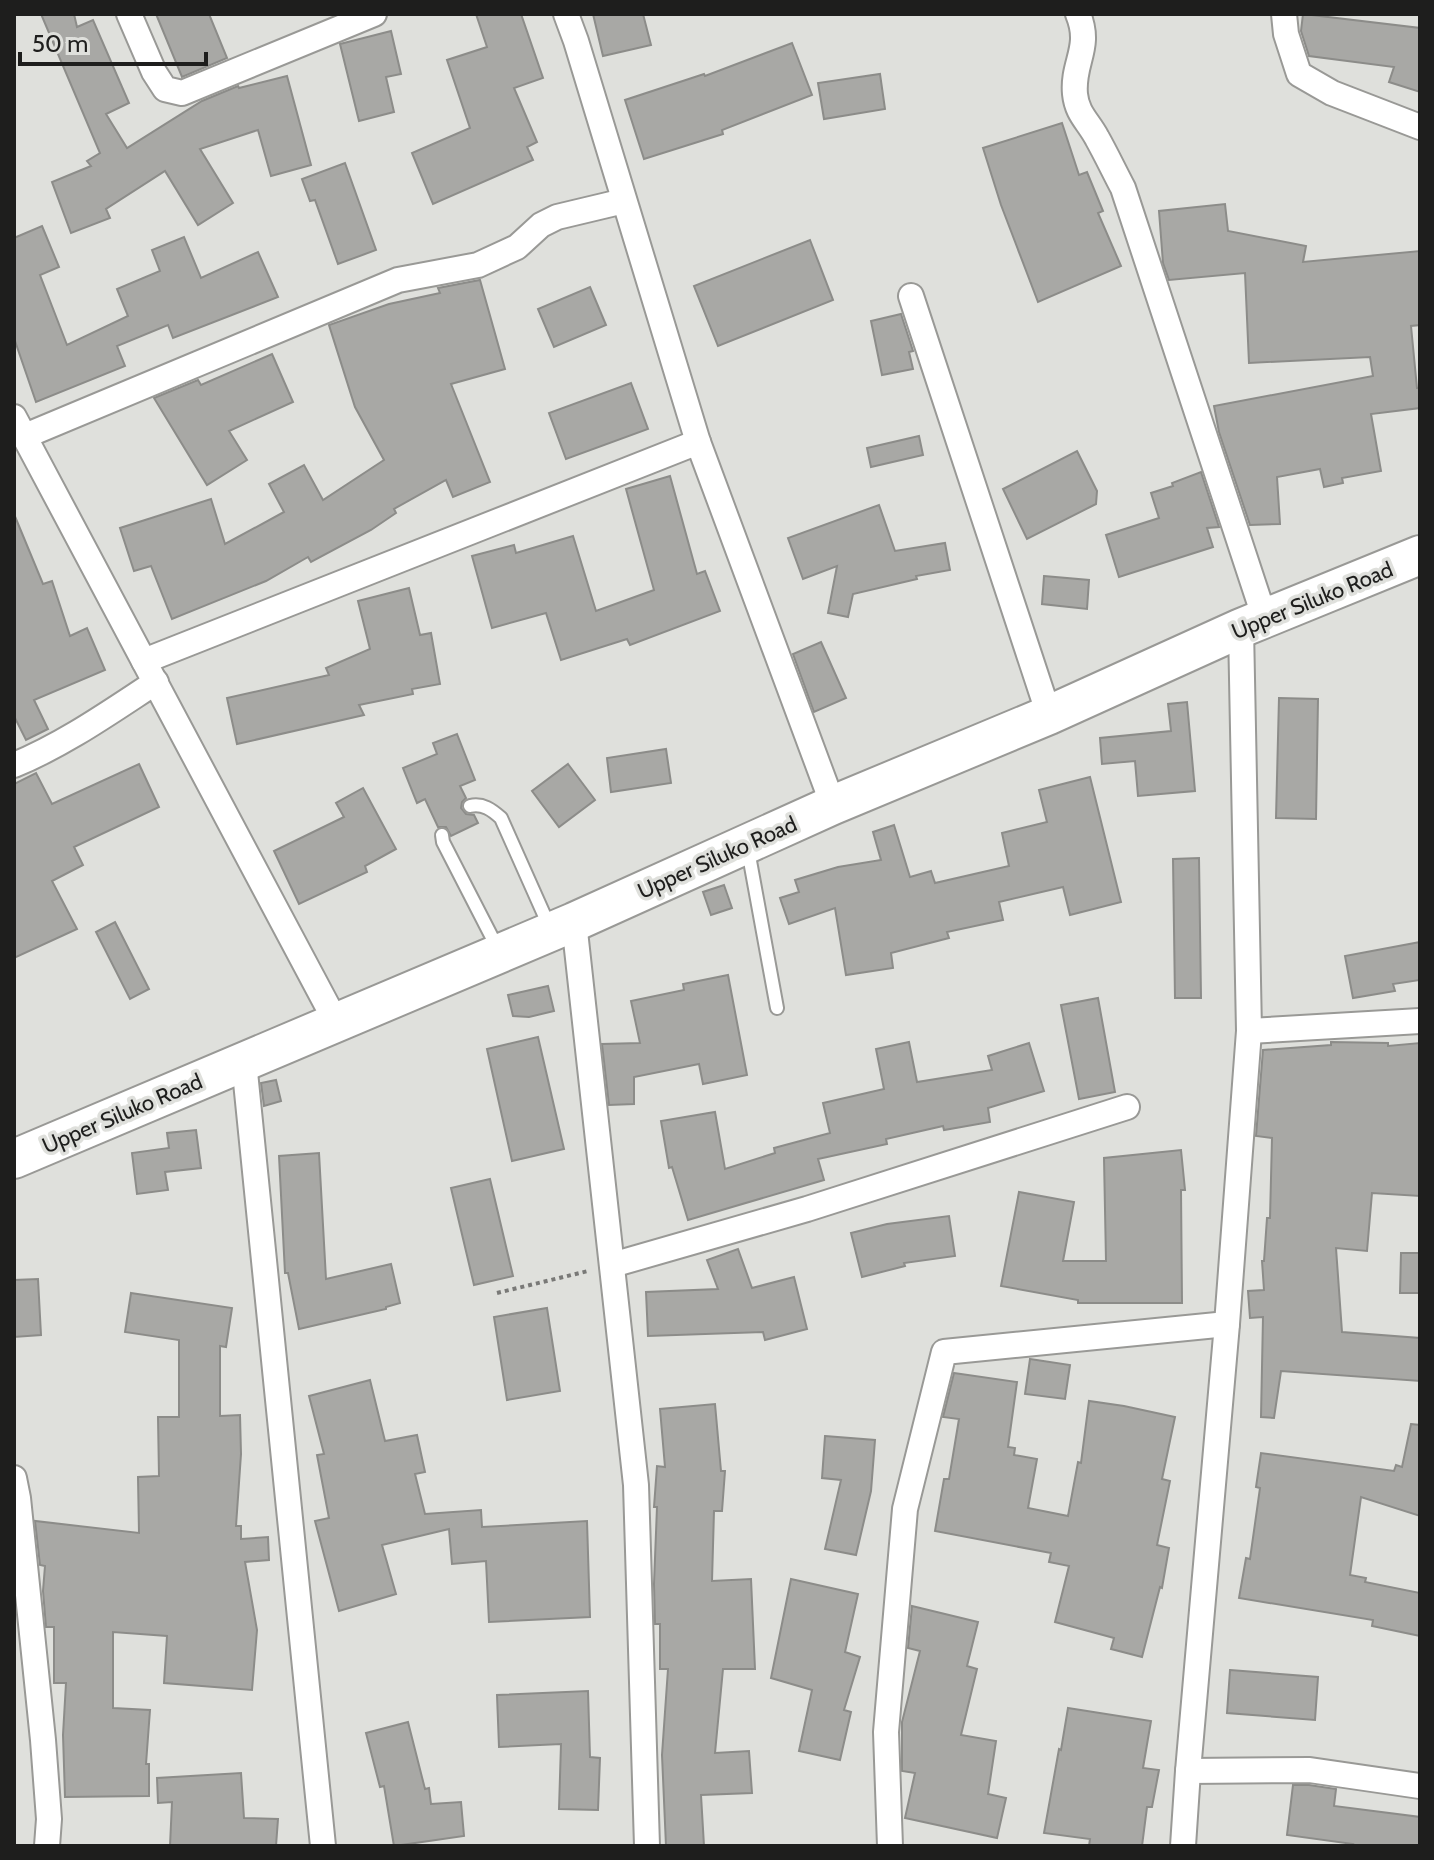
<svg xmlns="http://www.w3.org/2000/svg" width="1434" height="1860" font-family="Cabin,sans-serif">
<rect width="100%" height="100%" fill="#dfe0dc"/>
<g fill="#a8a8a5" stroke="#8c8c89" stroke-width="2">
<polygon points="41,14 74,14 77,27 93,20 129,103 106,114 127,148 202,101 238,86 239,88 287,76 311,165 271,176 258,130 200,149 233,203 198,225 165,171 106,209 110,218 71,233 52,182 91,166 87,161 100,153"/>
<polygon points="156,14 209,14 227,58 182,77"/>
<polygon points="476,14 521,14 543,78 514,88 537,142 527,147 533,160 433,204 412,153 470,128 447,60 487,47"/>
<polygon points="593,14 643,14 651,45 603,56"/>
<polygon points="1303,14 1420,28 1420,92 1389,82 1394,67 1309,56 1301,31"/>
<polygon points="391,31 401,74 386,77 394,112 359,121 340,44"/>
<polygon points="792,43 812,95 722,130 723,134 644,159 625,100 704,74 705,76"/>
<polygon points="880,74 885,109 824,119 818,83"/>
<polygon points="1062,123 1079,175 1087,172 1103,211 1098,213 1121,266 1038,302 1001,205 983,148"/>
<polygon points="345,163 376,250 338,264 315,200 310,201 302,179"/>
<polygon points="1225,204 1228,231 1306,246 1303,262 1420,251 1420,325 1411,326 1417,388 1420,388 1420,408 1371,414 1381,471 1342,478 1343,483 1324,487 1320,469 1277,477 1280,524 1250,525 1219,432 1214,406 1373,376 1370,357 1249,363 1245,273 1169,280 1163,263 1159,211"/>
<polygon points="42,226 59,267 40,275 67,345 128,316 117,289 160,271 152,250 184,237 201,278 258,252 278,297 173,338 168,325 117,346 125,366 36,402 14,338 14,238"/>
<polygon points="810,240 833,300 718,346 694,286"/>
<polygon points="480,280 505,369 451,384 490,482 453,497 446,480 394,509 396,513 371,530 311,562 308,557 266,581 172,619 151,566 134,571 120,528 211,499 225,544 284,512 269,484 304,465 323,500 384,460 355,407 329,325 389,304 440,293 438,288"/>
<polygon points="590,287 606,325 554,347 538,309"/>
<polygon points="901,314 913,351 909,352 913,369 882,375 871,321"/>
<polygon points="272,354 293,402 229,431 247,460 207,485 154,398 198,380 201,385"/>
<polygon points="631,383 648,429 566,459 549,413"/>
<polygon points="919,436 923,455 871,467 867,448"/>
<polygon points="1077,451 1097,491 1096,504 1027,539 1003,489"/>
<polygon points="1201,472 1219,527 1207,528 1213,547 1119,577 1106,535 1159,518 1151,493 1173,486 1172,483"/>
<polygon points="670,476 697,574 705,571 720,611 630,645 627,639 561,660 546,613 492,628 472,556 514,545 516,553 573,536 596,611 654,590 626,489"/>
<polygon points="879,505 895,551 945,543 950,570 916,576 917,579 853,594 848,617 828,613 837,566 803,579 788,538"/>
<polygon points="14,514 43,584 52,581 70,636 87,628 105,670 34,700 48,729 26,740 14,716"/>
<polygon points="1044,576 1089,580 1087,609 1042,604"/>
<polygon points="409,588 420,635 431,633 440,684 412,689 413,694 359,705 364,715 237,744 227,698 329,675 326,668 370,649 358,601"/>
<polygon points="821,642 846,698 814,712 793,654"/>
<polygon points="1279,698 1318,699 1316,819 1276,818"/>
<polygon points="1187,702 1195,791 1138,796 1135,761 1102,764 1100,738 1171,731 1168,704"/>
<polygon points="457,734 475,780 460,786 466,798 462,802 461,808 466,814 474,815 478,823 451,836 446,827 438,827 425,799 417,803 403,768 437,754 433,743"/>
<polygon points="666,749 671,783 611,792 607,758"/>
<polygon points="139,764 159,807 74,847 83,865 52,881 77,929 14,958 14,784 36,773 52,804"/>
<polygon points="568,764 595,800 559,827 532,791"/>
<polygon points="1090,777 1121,902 1070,915 1063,887 999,902 1003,920 947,932 949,938 891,953 893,968 846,975 835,908 789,924 780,898 799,892 795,880 838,867 881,860 873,832 894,825 910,877 931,871 935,883 1009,866 1002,833 1047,822 1039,790"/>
<polygon points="363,788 396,849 365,866 367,872 299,904 274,851 344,817 336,803"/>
<polygon points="1199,858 1201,998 1175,998 1173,859"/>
<polygon points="724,885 732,908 711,915 703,892"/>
<polygon points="115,922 149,989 130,999 96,932"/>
<polygon points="1420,942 1420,980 1393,984 1395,991 1353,998 1345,956"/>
<polygon points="728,975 747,1075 703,1084 699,1064 634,1077 634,1104 609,1105 602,1044 640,1043 631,1001 684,990 683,984"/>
<polygon points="548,986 554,1011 529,1017 513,1016 508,995"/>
<polygon points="1098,998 1115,1092 1079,1099 1061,1005"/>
<polygon points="538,1037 564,1149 512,1161 487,1049"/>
<polygon points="909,1042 917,1082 992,1070 988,1056 1029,1043 1044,1091 988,1108 990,1122 944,1130 943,1126 886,1139 887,1144 818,1159 824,1180 688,1220 672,1167 669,1168 661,1121 715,1112 725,1169 775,1153 774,1148 830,1133 823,1103 884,1089 876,1049"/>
<polygon points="1331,1042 1388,1043 1388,1046 1420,1043 1420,1196 1372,1193 1367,1251 1336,1248 1342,1332 1420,1338 1420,1381 1281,1371 1274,1418 1261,1417 1263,1317 1250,1318 1248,1291 1264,1290 1262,1261 1264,1261 1267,1218 1270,1218 1272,1138 1256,1136 1263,1050 1331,1045"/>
<polygon points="276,1080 281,1101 264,1106 261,1083"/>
<polygon points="196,1130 201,1168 165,1172 168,1190 137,1194 132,1153 169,1148 167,1133"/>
<polygon points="1181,1150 1185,1190 1181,1190 1182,1303 1078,1303 1078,1300 1001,1286 1019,1192 1074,1202 1063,1261 1106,1261 1104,1158"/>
<polygon points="319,1153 326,1279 391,1264 400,1303 386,1307 386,1309 299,1329 288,1273 285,1273 279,1156"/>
<polygon points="490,1179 513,1276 474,1285 451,1188"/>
<polygon points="949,1216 955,1256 904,1263 905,1266 862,1277 851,1233 887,1224"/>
<polygon points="738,1249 752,1288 794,1277 807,1329 765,1340 763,1332 648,1336 646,1292 718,1289 707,1260"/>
<polygon points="1401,1253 1420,1253 1420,1293 1400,1293"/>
<polygon points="38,1279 41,1335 14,1337 14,1280"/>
<polygon points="131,1293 232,1308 226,1347 220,1346 220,1416 240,1415 241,1454 236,1526 241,1526 241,1539 268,1537 269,1560 245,1562 257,1630 252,1690 164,1683 167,1636 113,1632 113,1708 150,1710 146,1764 149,1764 149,1796 65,1797 63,1735 66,1683 54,1683 54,1627 46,1627 43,1591 45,1566 40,1565 35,1521 139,1533 138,1477 159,1476 158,1417 179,1417 179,1340 125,1332"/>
<polygon points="547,1308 560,1391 507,1400 494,1317"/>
<polygon points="1030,1359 1070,1365 1065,1399 1025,1394"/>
<polygon points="954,1373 1017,1382 1008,1447 1015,1448 1014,1455 1037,1459 1028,1508 1068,1516 1078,1462 1081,1463 1089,1401 1124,1406 1175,1417 1162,1479 1170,1481 1157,1545 1169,1548 1162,1588 1160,1587 1142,1657 1111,1649 1114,1638 1055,1622 1069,1566 1049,1562 1051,1553 935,1531 944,1479 949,1479 959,1419 943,1417"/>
<polygon points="370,1380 385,1441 417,1435 425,1472 415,1474 425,1514 481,1510 482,1527 587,1521 590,1617 489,1622 486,1561 452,1564 449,1529 382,1545 396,1594 339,1611 315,1521 329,1518 317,1455 324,1454 309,1396"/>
<polygon points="715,1404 721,1471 725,1471 722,1511 714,1511 712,1581 751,1579 755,1669 723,1669 715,1753 749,1751 752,1793 701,1795 704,1846 666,1846 662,1755 668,1669 660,1669 660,1624 655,1624 654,1584 657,1507 654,1507 657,1466 665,1467 660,1409"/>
<polygon points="1411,1424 1420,1425 1420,1516 1361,1497 1350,1575 1366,1578 1365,1582 1420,1593 1420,1636 1372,1626 1373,1620 1239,1598 1246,1558 1250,1559 1260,1488 1256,1487 1261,1453 1394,1471 1396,1465 1402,1467"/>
<polygon points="825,1436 875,1440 871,1491 856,1555 825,1549 841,1480 822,1478"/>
<polygon points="791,1579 858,1594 845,1652 860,1657 844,1710 851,1712 840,1760 799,1751 812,1690 771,1678"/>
<polygon points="912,1606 978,1622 967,1666 977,1669 961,1735 996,1741 988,1794 1006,1798 997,1838 905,1818 915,1773 902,1771 902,1722 920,1651 908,1648"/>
<polygon points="1230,1670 1318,1677 1315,1720 1227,1713"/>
<polygon points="588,1691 590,1757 600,1758 598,1810 559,1809 561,1744 499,1747 497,1695"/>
<polygon points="1068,1708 1151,1721 1143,1768 1159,1770 1152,1807 1147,1807 1142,1846 1089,1846 1090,1839 1044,1833 1059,1749 1061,1750"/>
<polygon points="408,1722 425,1789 429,1788 431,1804 461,1802 464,1836 394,1846 384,1786 380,1787 366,1733"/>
<polygon points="241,1773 244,1818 278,1819 276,1846 170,1846 172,1802 158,1803 157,1778"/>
<polygon points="1293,1785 1309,1785 1336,1789 1334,1806 1420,1817 1420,1846 1352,1846 1353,1844 1287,1835"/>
</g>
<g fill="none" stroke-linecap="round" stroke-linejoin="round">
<g stroke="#999996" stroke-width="16">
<g id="service">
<path d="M470,806C483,803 492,810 501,818L550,928"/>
<polyline points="442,835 443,842 499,951"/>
<polyline points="748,850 777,1008"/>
</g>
</g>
<g stroke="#999996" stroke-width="28">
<g id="minor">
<polyline points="129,14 154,72 165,89 182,93 374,14"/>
<polyline points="566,14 576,41 698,442 833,805"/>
<path d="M1078,14C1092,48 1072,62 1075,94C1077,114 1088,121 1097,138C1106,154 1114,171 1123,188L1265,619"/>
<polyline points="1284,14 1286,34 1299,74 1332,93 1420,127"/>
<polyline points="911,296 1049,715"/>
<polyline points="14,417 336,1022"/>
<polyline points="25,436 398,280 478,265 517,247 541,225 557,217 624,201"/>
<polyline points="144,661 698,442"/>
<path d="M14,765C65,744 110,712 156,682"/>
<polyline points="574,922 636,1485 647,1846"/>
<polyline points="1249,1031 1420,1021"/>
<polyline points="244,1062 323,1846"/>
<polyline points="612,1265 807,1209 1127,1107"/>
<polyline points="14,1478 18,1498 43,1740 49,1819 47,1846"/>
<polyline points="1188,1771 1310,1770 1420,1786"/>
<polyline points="890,1846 886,1732 905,1509 944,1352 1227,1324"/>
<polyline points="1183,1846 1188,1771 1227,1324 1249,1031 1241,628"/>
</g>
</g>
<g stroke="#999996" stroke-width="42">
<polyline id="primary" points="14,1159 574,922 833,805 1049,715 1241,628 1420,555"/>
</g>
<polyline stroke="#797977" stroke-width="4" stroke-dasharray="4 4" stroke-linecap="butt" points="497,1293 588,1271"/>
<use href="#service" stroke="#fff" stroke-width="12"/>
<use href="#minor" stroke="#fff" stroke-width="24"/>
<use href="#primary" stroke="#fff" stroke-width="38"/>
</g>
<g text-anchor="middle" stroke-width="7" stroke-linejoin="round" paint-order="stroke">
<g font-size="22" fill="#1e1e1d" stroke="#dfe0dc">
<text transform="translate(1312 600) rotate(-22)" y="8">Upper Siluko Road</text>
<text transform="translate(717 857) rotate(-24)" y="8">Upper Siluko Road</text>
<text transform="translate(122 1113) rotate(-23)" y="8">Upper Siluko Road</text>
</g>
</g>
<rect width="1434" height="1860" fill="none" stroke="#1e1e1d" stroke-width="32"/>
<path d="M20 52v12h186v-12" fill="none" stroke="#1e1e1d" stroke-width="4"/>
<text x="32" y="52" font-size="24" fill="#1e1e1d" stroke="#dfe0dc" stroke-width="6" paint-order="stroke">50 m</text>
</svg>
